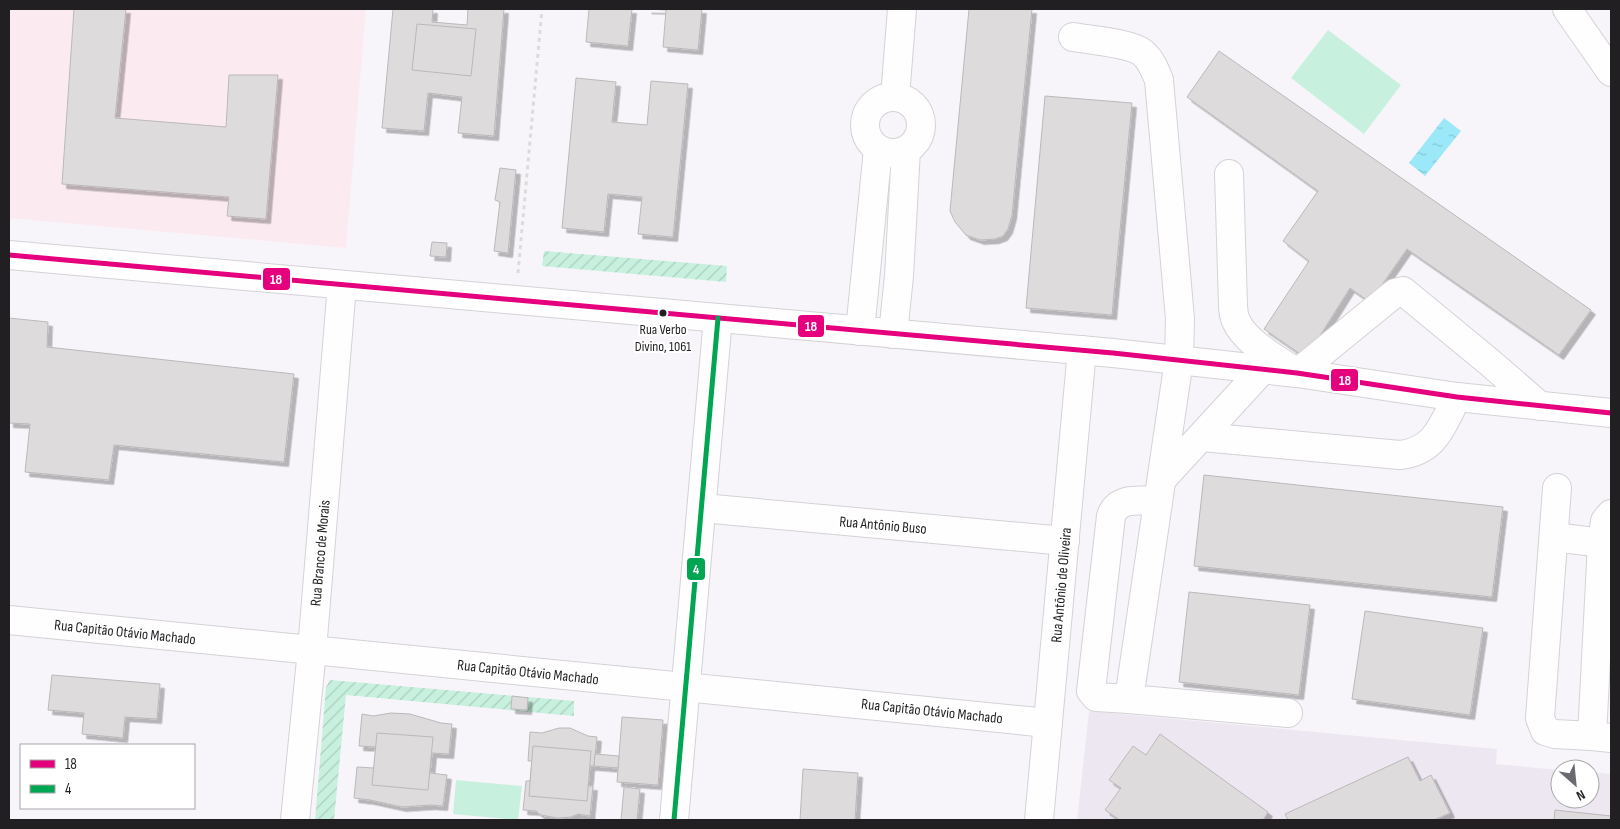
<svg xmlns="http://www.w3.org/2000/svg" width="1620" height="829" font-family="'Sofia Sans Condensed',sans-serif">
<defs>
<pattern id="garden-furrows" width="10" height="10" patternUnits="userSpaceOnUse" patternTransform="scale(1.25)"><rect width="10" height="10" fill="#c7f1de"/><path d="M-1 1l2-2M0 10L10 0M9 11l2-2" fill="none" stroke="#abcebe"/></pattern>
<pattern id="water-ripples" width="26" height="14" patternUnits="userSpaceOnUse" patternTransform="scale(1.25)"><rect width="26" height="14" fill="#9be8f9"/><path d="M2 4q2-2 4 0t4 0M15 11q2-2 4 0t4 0" fill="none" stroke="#85c7d5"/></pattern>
<filter id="shadow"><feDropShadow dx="4.5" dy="4.5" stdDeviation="0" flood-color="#0004"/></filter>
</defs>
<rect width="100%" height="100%" fill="#f8f5fa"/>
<polygon fill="#ede7f2" points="1089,711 1497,749 1496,764 1560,770 1560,799 1590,799 1590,772 1611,774 1611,820 1077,820"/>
<polygon fill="#fbebf0" points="9,9 366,9 346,248 9,218"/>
<g fill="url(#garden-furrows)">
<polygon points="544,251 727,266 726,282 542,266"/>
<polygon points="330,680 574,701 574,716 346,695 334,820 315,820 326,687"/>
</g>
<g fill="#c7f1de">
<polygon points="1328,30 1401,85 1364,134 1291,78"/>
<polygon points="456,780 522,786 518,820 453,814"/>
</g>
<polygon fill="url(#water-ripples)" points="1444,118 1461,131 1425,176 1409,163"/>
<g fill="#dedbdc" stroke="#bcb8ba" filter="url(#shadow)">
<polygon points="74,9 126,9 115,118 226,127 229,75 278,75 266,219 227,216 229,197 62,184"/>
<polygon points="393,9 433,9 432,22 467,25 468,9 504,9 494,136 458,133 462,97 428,93 424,131 382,128"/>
<polygon points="589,9 632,9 628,46 586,42"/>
<polygon points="647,9 702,9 698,50 663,47 666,10"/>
<polygon points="969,9 1032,9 1012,215 1008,229 1003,236 995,239 980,240 966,235 955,222 950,211"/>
<polygon points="417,24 476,29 471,76 412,70"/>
<polygon points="1219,51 1591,310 1559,355 1407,249 1370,302 1350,288 1306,358 1264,329 1309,261 1283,241 1318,191 1187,97"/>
<polygon points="576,78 616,82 612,122 647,125 651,81 688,84 673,237 638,234 642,197 608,194 604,232 562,228"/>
<polygon points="1045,96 1132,103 1112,315 1026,308"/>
<polygon points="500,168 516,170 508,253 494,251 500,202 495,200"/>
<polygon points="432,242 447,243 446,257 430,256"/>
<polygon points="9,318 48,322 47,347 294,374 284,462 114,445 109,480 25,472 30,424 9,423"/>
<polygon points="1204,475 1503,507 1492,597 1194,566"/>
<polygon points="1189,592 1310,605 1299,695 1179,682"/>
<polygon points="1365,611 1483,628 1470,715 1352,699"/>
<polygon points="52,675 160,684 157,719 125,717 123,738 82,734 84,713 48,710"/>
<polygon points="512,696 528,698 527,710 511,709"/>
<polygon points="391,713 410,714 441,723 452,724 449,754 432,753 430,773 447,775 443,806 431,805 402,807 370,800 354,798 357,767 374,768 376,747 359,746 362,714 373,716"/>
<polygon points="622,717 663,720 658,785 617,782"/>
<polygon points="559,728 570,728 588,736 597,737 594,766 590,766 588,786 593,786 590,816 578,814 571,817 558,818 541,815 536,811 523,810 526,781 530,781 532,761 528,761 530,732 542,733"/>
<polygon points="377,733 433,737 428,790 372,785"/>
<polygon points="1160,734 1268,812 1263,820 1120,820 1105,810 1121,788 1109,780 1133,746 1146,755"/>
<polygon points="533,746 591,751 587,801 529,796"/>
<polygon points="595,754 619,756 618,768 594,766"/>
<polygon points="1408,757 1420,781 1431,775 1450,813 1434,820 1288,820 1285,814"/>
<polygon points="803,769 858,773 855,820 800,820"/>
<polygon points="624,787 640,789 637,820 621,820"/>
<polygon points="1555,810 1611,816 1611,820 1554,820"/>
</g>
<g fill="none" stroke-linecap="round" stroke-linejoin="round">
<g stroke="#d4d2d6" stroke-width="30">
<g id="minor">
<polyline points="1567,9 1611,72"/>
<path d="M1073,37C1090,40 1131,43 1143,53C1151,60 1155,70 1159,80L1180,319L1179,360L1129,699L1288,713"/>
<polyline points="895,97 902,9"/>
<circle cx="893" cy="125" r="28"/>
<path d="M1229,174L1233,305C1233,310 1234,316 1236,321C1246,343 1277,359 1297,373L1395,293L1403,291L1488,361L1540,406"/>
<polyline points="9,255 1113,353 1297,373 1457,397 1611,413"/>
<polyline points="860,331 878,149"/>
<polyline points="893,334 899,276 906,150"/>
<path d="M1202,437L1400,455C1436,451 1442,425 1457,397"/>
<polyline points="1162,479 1263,369"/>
<polyline points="1557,488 1540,718 1545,731 1555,734 1592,736"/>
<polyline points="702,508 1065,541"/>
<polyline points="1611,514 1605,521 1602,543 1592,736 1611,738"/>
<polyline points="1554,537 1602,543"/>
<polyline points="9,620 1048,723"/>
<path d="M1129,699L1096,697L1091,691L1111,516C1118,496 1141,501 1158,501"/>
<polyline points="295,820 312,650 342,285"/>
<polyline points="674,820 718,318"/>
<polyline points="1039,820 1082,350"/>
</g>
</g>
<polyline stroke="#dcdbdc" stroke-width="3" stroke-dasharray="4 4" stroke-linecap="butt" points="518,273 542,9"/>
<use href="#minor" stroke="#fefefe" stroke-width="28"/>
<g stroke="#fff" stroke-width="9">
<polyline id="bus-1" points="9,255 1113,353 1297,373 1457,397 1611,413"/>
</g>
<g stroke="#fff" stroke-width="9">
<polyline id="bus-2" points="674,820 718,318"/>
</g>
<use href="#bus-1" stroke="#e5007d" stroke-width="5"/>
<use href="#bus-2" stroke="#00a651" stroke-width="5"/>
</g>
<circle fill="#211f22" stroke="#fff" stroke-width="2" cx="663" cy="313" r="4.5"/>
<g text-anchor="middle" stroke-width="4" stroke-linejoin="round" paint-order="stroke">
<g font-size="14" fill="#211f22" stroke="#fff">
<text x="663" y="334">Rua Verbo<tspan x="663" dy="17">Divino, 1061</tspan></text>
</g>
<g font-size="15" fill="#211f22" stroke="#fff">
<text transform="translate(883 525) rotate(5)" y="5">Rua Antônio Buso</text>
<text transform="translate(320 553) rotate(-85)" y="5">Rua Branco de Morais</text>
<text transform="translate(1061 585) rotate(-85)" y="5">Rua Antônio de Oliveira</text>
<text transform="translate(125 632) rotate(6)" y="5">Rua Capitão Otávio Machado</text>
<text transform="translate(528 672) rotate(6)" y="5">Rua Capitão Otávio Machado</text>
<text transform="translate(932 711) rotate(6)" y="5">Rua Capitão Otávio Machado</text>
</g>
</g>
<g stroke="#fff" stroke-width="2">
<rect x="262" y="267" width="29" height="24" rx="5" fill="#e5007d"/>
<rect x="797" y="314" width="28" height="24" rx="5" fill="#e5007d"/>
<rect x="1330" y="368" width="29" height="24" rx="5" fill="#e5007d"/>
<rect x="686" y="557" width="20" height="24" rx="5" fill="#00a651"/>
</g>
<g font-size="14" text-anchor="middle" font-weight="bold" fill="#fff">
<text x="276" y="284">18</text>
<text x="811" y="331">18</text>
<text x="1345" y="385">18</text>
<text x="696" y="574">4</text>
</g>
<rect width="1620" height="829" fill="none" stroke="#211f22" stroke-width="20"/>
<rect x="20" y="744" width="175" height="65" fill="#ffffff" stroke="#a6a5a7"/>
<rect x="30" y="760" width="25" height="8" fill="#e5007d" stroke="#a6a5a7"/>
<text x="65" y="769" font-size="15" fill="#211f22">18</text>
<rect x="30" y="785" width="25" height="8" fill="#00a651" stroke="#a6a5a7"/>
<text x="65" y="794" font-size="15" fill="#211f22">4</text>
<g transform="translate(1575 784) rotate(153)"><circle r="24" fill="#ffffff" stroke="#a6a5a7"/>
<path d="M0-4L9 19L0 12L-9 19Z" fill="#6c6a6e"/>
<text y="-8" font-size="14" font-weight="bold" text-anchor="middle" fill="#211f22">N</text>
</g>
</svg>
